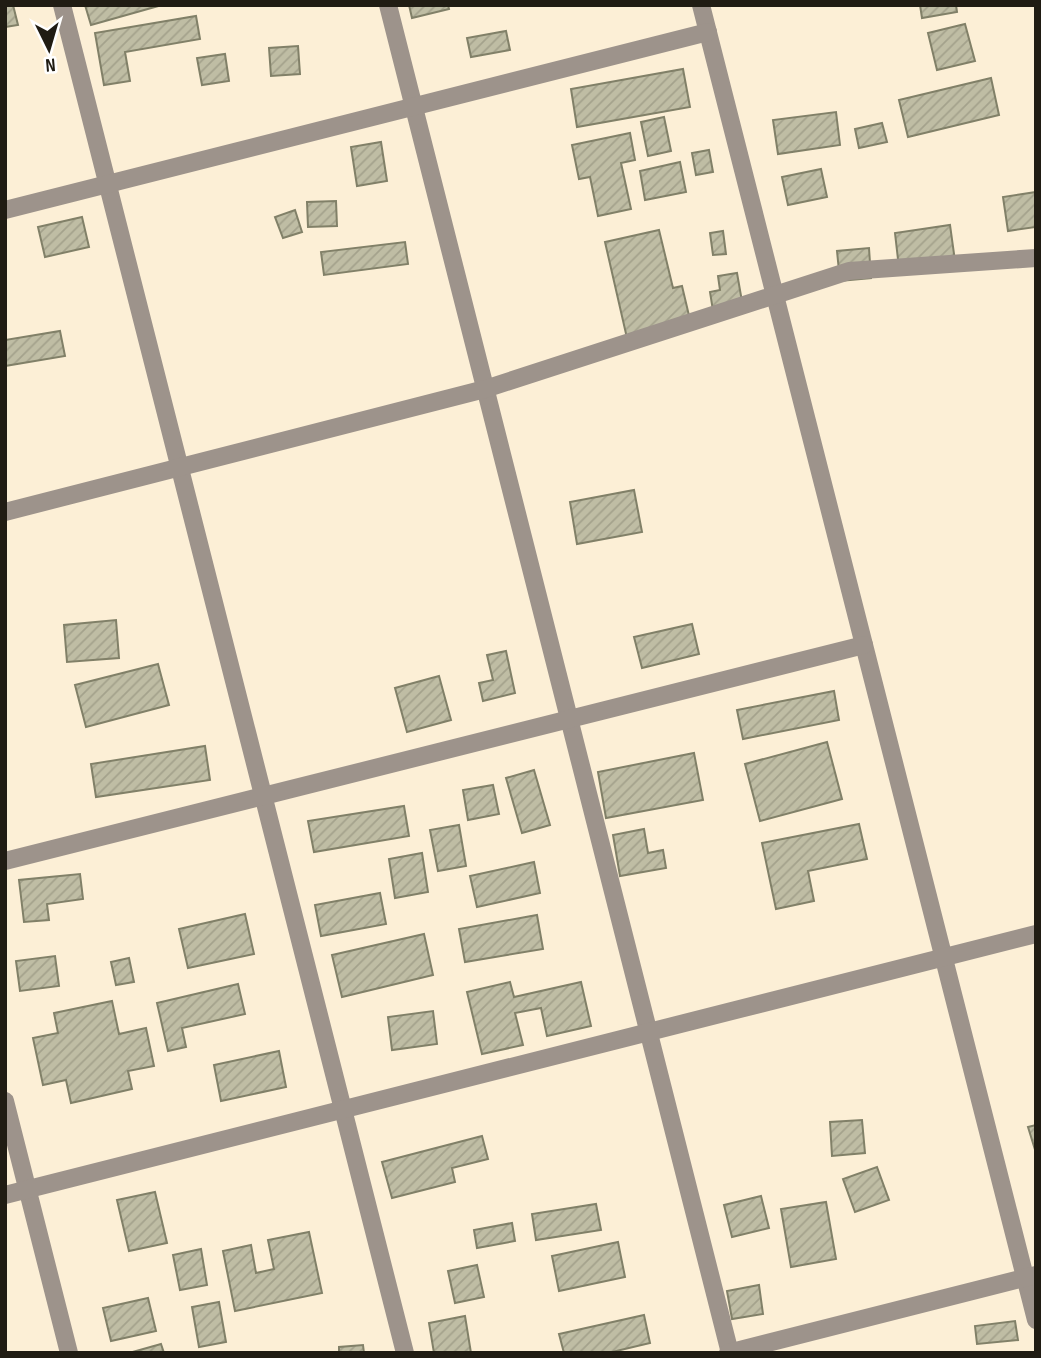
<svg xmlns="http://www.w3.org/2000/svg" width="1041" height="1358" font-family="'Sofia Sans Condensed',sans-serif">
<defs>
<pattern id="building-hatch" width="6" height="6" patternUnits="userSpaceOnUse" patternTransform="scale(1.75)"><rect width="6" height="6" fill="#bfbda4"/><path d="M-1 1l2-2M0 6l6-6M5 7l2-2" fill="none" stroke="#a4a28c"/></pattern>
</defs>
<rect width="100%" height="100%" fill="#fcefd6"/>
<g fill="url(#building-hatch)" stroke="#818068" stroke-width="2">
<polygon points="5,5 13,5 18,25 5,27"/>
<polygon points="85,5 162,5 91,25"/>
<polygon points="409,5 448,5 449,9 412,18"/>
<polygon points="920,5 956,5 957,12 922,18"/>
<polygon points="196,16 200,39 125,52 130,81 104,85 95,33"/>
<polygon points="965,24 975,61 937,70 928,33"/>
<polygon points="506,31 510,50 471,57 467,38"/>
<polygon points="298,46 300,74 271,76 269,48"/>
<polygon points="225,54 229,81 202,85 197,58"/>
<polygon points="683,69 690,107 577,127 571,89"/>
<polygon points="991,78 999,115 908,137 899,100"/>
<polygon points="836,112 840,145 778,154 773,120"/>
<polygon points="664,117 671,151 648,156 641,122"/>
<polygon points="882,123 887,142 859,148 855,129"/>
<polygon points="630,133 635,160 621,163 631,209 598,216 590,177 579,179 572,145"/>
<polygon points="381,142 387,181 357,186 351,147"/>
<polygon points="709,150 713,172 696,175 692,153"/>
<polygon points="680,162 686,192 645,200 640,171"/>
<polygon points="821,169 827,197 788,205 782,177"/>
<polygon points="1036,192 1036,227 1008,231 1003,197"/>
<polygon points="336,201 337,226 308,227 307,202"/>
<polygon points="295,210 302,232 283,238 275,217"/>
<polygon points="82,217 89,247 45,257 38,227"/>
<polygon points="950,225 955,261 899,268 895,233"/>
<polygon points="659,230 673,288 682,286 691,324 627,338 605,242"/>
<polygon points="723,231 726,254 713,255 710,233"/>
<polygon points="405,242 408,264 324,275 321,252"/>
<polygon points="869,248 871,278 840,281 837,251"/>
<polygon points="737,273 744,313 714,317 710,292 720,290 718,276"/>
<polygon points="60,331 65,356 5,366 5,340"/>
<polygon points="634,490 642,532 577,544 570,502"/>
<polygon points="116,620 119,658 67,662 64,625"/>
<polygon points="692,624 699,654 642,668 634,637"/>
<polygon points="506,651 515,693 483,701 479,683 493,680 487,655"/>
<polygon points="158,664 169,705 86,727 75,685"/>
<polygon points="439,676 451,720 407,732 395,688"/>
<polygon points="834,691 839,720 743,739 737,710"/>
<polygon points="827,742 842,799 760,821 745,764"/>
<polygon points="205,746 210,780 96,797 91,764"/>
<polygon points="694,753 703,800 606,818 598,772"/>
<polygon points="534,770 550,825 522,833 506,778"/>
<polygon points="493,785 499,814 468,820 463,790"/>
<polygon points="404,806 409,836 314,852 308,821"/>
<polygon points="859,824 867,859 808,871 814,901 776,909 762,843"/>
<polygon points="459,825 466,866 438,871 430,830"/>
<polygon points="644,829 648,853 663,850 666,868 620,876 613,835"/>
<polygon points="422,853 428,892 395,898 389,859"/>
<polygon points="534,862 540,893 477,907 470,876"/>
<polygon points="80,874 83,899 47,904 49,920 24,922 19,880"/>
<polygon points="380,893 386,924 321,936 315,905"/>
<polygon points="245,914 254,954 188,968 179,929"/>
<polygon points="537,915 543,949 465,962 459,929"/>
<polygon points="424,934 433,975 342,997 332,955"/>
<polygon points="55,956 59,986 20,991 16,961"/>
<polygon points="129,958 134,982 116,985 111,962"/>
<polygon points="510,982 514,997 581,982 591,1026 547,1036 541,1008 515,1013 523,1045 482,1054 467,992"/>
<polygon points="238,984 245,1014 182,1028 186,1047 168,1051 157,1003"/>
<polygon points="112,1001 119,1034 146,1028 154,1066 128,1071 132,1089 71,1103 66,1080 43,1085 33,1038 58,1033 54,1013"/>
<polygon points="433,1011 437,1044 392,1050 388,1017"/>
<polygon points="279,1051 286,1087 221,1101 214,1065"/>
<polygon points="862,1120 865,1153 832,1156 830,1122"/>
<polygon points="1036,1125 1036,1153 1028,1127"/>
<polygon points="482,1136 488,1159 452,1168 455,1182 392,1198 382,1162"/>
<polygon points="877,1167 889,1200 855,1212 843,1179"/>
<polygon points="155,1192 167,1243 129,1251 117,1200"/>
<polygon points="761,1196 769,1228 732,1237 724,1205"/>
<polygon points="826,1202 836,1259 791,1267 781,1209"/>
<polygon points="596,1204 601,1230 536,1240 532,1214"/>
<polygon points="512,1223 515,1241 477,1248 474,1230"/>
<polygon points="309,1232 322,1293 235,1311 223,1251 251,1245 256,1273 274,1269 268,1240"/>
<polygon points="618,1242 625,1277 559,1291 552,1256"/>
<polygon points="201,1249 207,1285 180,1290 173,1255"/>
<polygon points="477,1265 484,1297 455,1303 448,1271"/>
<polygon points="759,1285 763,1314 732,1319 727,1291"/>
<polygon points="148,1298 156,1331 111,1341 103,1308"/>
<polygon points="219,1302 226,1342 199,1347 192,1307"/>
<polygon points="644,1315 650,1343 608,1353 564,1353 559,1334"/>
<polygon points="465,1316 471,1353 434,1353 429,1323"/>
<polygon points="1015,1321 1018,1340 977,1344 975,1326"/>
<polygon points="161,1344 164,1353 129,1353"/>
<polygon points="363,1345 364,1353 339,1353 339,1347"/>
</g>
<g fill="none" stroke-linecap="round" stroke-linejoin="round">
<g stroke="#9d938b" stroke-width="18">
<polyline points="62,5 405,1353"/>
<polyline points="388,5 730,1353"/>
<polyline points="701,5 1036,1320"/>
<polyline points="5,210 708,32"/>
<polyline points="5,512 485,389 849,271 1036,258"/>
<polyline points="5,861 864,645"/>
<polyline points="5,1101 69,1353"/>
<polyline points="5,1195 1036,934"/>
<polyline points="728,1353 1036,1275"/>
</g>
</g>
<rect width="1041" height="1358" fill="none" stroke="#201c13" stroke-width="14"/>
<g transform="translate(49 49) rotate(175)" stroke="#ffffff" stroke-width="5" paint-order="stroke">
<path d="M0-5L12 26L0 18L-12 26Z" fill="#201c13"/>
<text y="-10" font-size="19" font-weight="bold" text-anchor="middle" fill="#201c13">N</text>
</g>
</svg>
